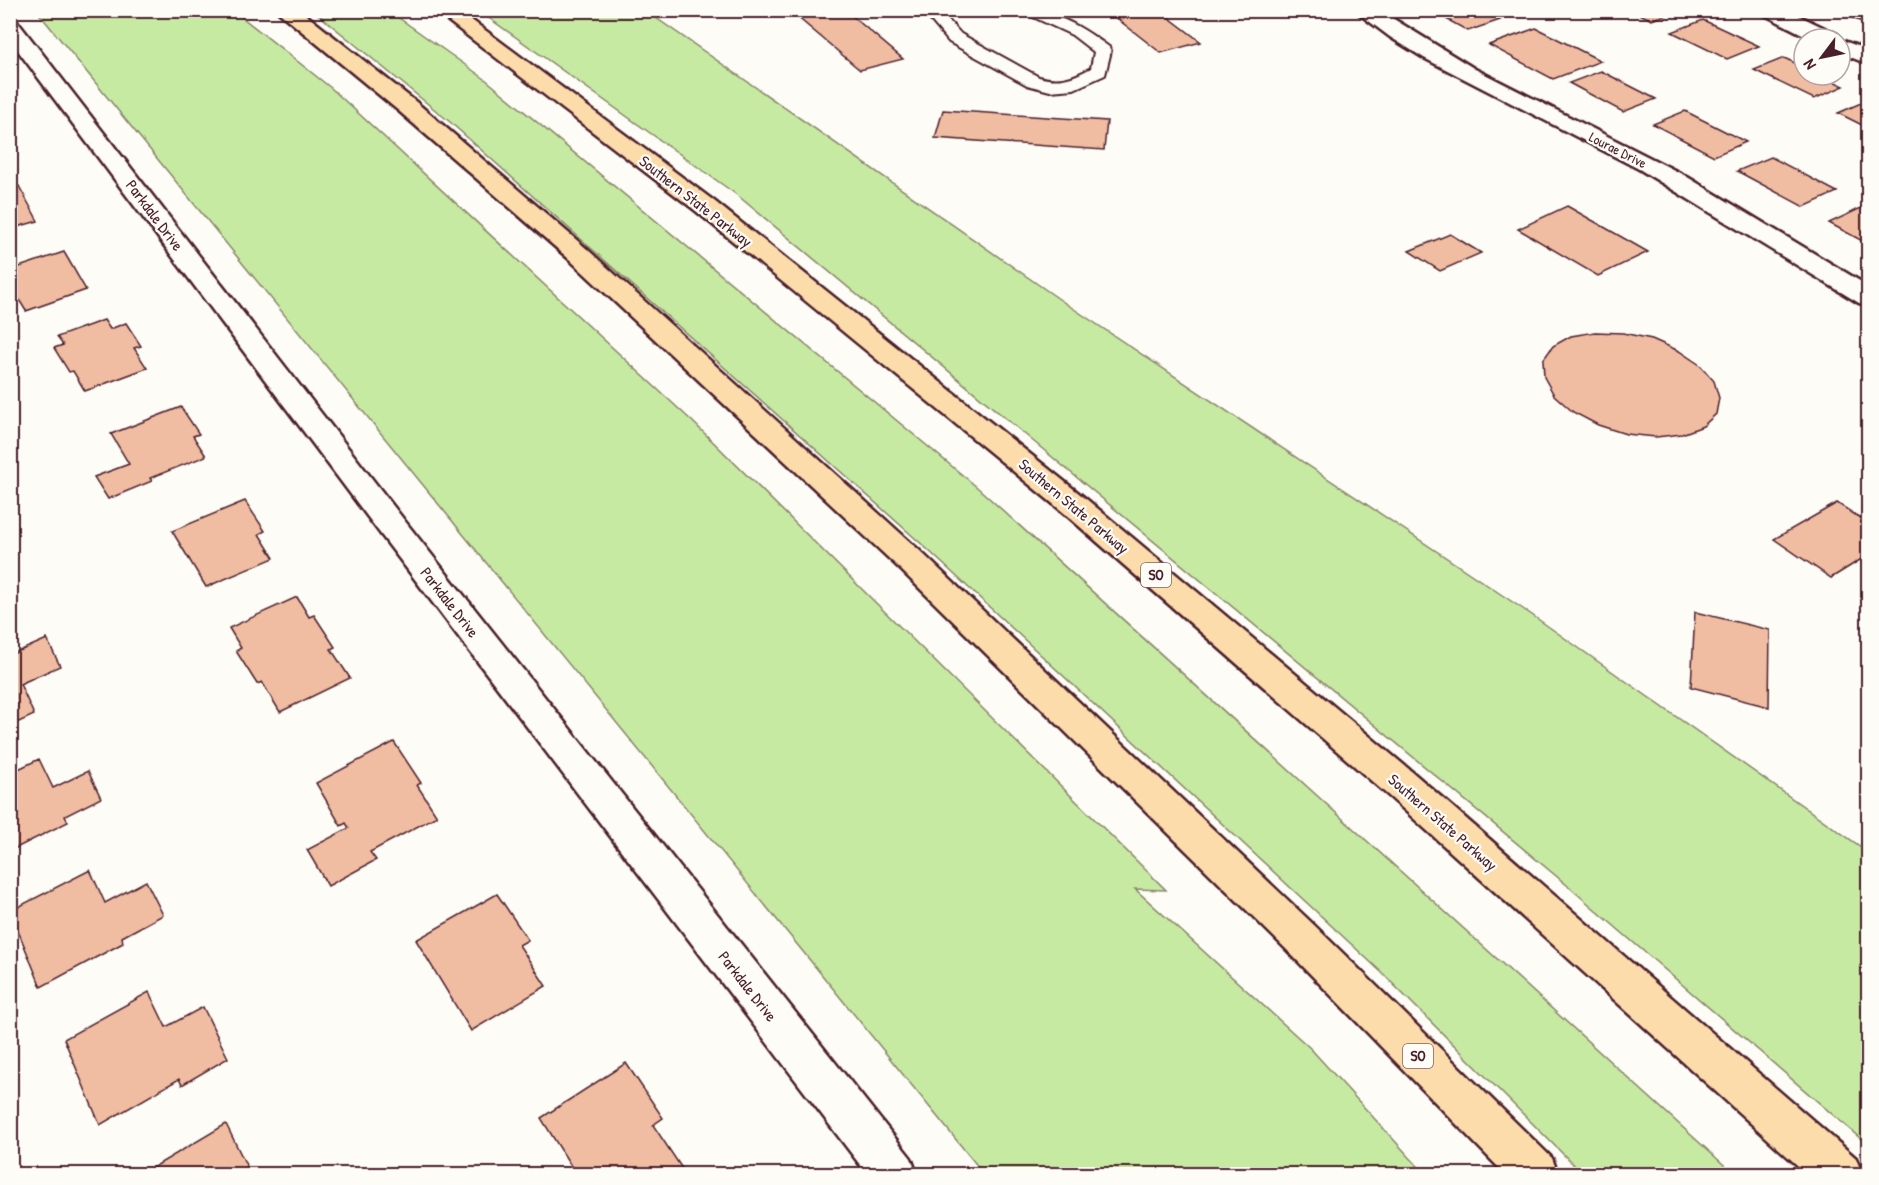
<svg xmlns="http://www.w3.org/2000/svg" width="1879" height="1185" font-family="'Patrick Hand',sans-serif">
<rect width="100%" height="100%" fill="#fdfcf7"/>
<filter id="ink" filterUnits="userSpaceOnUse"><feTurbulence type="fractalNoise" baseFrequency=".0167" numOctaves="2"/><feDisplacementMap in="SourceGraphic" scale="12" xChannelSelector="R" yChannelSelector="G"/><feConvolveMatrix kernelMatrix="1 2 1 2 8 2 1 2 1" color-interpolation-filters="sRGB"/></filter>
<g filter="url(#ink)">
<g fill="#c7eaa3" stroke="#888467" stroke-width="1.5">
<polygon points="37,11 234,11 331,88 693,422 1166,890 1135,889 1310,1048 1425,1174 984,1174"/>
<polygon points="314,11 389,11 485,79 978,488 1734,1174 1583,1174 1379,970 926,548 450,122"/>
<polygon points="479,11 646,11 1059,299 1532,615 1868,852 1868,1145 1561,880 737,195"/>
</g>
<g fill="#f0bca2" stroke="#4a1f2b" stroke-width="1.5">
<polygon points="789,10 845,10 903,59 860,70"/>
<polygon points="1106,10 1159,10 1201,42 1161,53"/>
<polygon points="1430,10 1482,10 1500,20 1468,31"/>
<polygon points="1631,10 1680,10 1652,20"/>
<polygon points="1835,10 1868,10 1868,25"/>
<polygon points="1703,20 1759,46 1727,59 1672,32"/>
<polygon points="1536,28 1601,61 1553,79 1489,45"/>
<polygon points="1784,58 1804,67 1804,75 1820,75 1844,86 1814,99 1754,70"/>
<polygon points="1601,71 1656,99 1623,112 1569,83"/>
<polygon points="1868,100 1868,128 1838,113"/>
<polygon points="943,110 1107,121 1104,150 935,138"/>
<polygon points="1685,111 1746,142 1714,156 1653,124"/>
<polygon points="1771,157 1837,192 1804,207 1737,171"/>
<polygon points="19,186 38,221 10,229 10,189"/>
<polygon points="1567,206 1648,252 1598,276 1518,229"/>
<polygon points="1861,208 1868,212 1868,244 1829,223"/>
<polygon points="1450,234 1481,253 1440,271 1409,251"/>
<polygon points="64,252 86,290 26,311 15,293 10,290 10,270"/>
<polygon points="104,320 110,329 126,323 141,346 134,348 147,368 85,391 73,371 69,372 54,348 63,345 57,337"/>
<polygon points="1595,332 1623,333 1652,339 1679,351 1700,365 1714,381 1719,398 1716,414 1703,426 1682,434 1656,437 1626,434 1598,425 1573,412 1554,395 1544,377 1543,360 1553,346 1571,336"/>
<polygon points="181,407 199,434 193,436 206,456 150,478 152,481 108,499 94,477 129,464 111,434"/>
<polygon points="245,501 265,531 259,534 274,558 206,587 172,531"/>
<polygon points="1837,503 1868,523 1868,555 1831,578 1774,539"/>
<polygon points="297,597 309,617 314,615 335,647 331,649 350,678 280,712 262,682 257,684 236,651 241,648 229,628"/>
<polygon points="1695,612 1770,630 1769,707 1691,687"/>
<polygon points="47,639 60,666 20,684 34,715 10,726 10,655"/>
<polygon points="394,742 421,783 417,785 437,816 370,852 376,860 328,886 307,850 349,828 346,823 341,826 316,783"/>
<polygon points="39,759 53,788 88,771 101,798 65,816 68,822 10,851 10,773"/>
<polygon points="90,870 105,903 146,881 163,915 122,937 123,943 41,987 10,911"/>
<polygon points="497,894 528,940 519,945 546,986 471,1031 416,940"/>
<polygon points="149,992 166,1027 203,1007 228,1058 182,1085 179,1079 100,1125 64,1039"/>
<polygon points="626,1063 663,1118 653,1125 683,1170 676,1174 576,1174 541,1118"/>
<polygon points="226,1124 247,1167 237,1174 142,1174"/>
</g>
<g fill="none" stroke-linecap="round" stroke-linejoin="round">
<g stroke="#4a1f2b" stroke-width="4">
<path id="lane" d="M922,10H939L961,34L1039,77C1059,83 1073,78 1091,68L1094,52L1072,35L1018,10C1055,10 1080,26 1109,47L1111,51L1105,75L1074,89L1050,91L1027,85L949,42Z"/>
</g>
<g stroke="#4a1f2b" stroke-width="5">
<g id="street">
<polygon points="1354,10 1379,10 1475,69 1684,175 1868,286 1868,305 1859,303 1639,169 1424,58 1390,37"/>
<polygon points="1760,10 1787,10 1837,34 1839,39 1868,50 1868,64 1840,53 1840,39 1812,39 1763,14"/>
<polygon points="10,19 17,21 404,520 911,1158 917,1174 867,1174 382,536 10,40"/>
</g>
</g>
<g stroke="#4a1f2b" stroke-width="5">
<g id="highway">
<polygon points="276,10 300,10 416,102 587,249 919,550 1314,925 1552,1158 1558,1174 1505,1174 1286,949 897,566 569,259 400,112"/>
<polygon points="434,10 458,10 714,201 1085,498 1417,776 1856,1158 1862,1174 1807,1174 1391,798 1063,512 696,211"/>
</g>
</g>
<use href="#lane" fill="#fdfcf7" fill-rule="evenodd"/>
<use href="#street" fill="#fdfcf7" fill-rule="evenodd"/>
<use href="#highway" fill="#fddcac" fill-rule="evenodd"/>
</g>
</g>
<g text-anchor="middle" stroke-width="4.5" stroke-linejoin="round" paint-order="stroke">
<g font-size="14" fill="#4a1f2b" stroke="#fdfcf7">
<text transform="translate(1618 150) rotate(27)" y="5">Lourae Drive</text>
</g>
<g fill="#fdfcf7" stroke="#806168" stroke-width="1.5">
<rect x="1141" y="563" width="30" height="24" rx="4.5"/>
<rect x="1403" y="1044" width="30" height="24" rx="4.5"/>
</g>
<g font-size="15" font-weight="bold" fill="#4a1f2b">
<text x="1156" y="580">SO</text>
<text x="1418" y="1061">SO</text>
</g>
<g font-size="16" fill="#4a1f2b" stroke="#fdfcf7">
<text transform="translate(696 201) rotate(38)" y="6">Southern State Parkway</text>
<text transform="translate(155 215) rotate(53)" y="6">Parkdale Drive</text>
<text transform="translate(1074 506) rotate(40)" y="6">Southern State Parkway</text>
<text transform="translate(450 602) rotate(52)" y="6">Parkdale Drive</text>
<text transform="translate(1443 822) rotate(41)" y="6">Southern State Parkway</text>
<text transform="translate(748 986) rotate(52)" y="6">Parkdale Drive</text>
</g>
</g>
<rect width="1879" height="1185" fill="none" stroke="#fdfcf7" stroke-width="36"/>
<rect x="18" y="18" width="1843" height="1149" fill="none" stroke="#4a1f2b" stroke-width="2" filter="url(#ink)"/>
<g transform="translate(1822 57) rotate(238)"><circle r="28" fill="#fdfcf7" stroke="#b5a4a5" stroke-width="1.5"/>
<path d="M0-4.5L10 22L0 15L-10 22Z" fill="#4a1f2b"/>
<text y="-9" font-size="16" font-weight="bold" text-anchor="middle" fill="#4a1f2b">N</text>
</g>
</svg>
